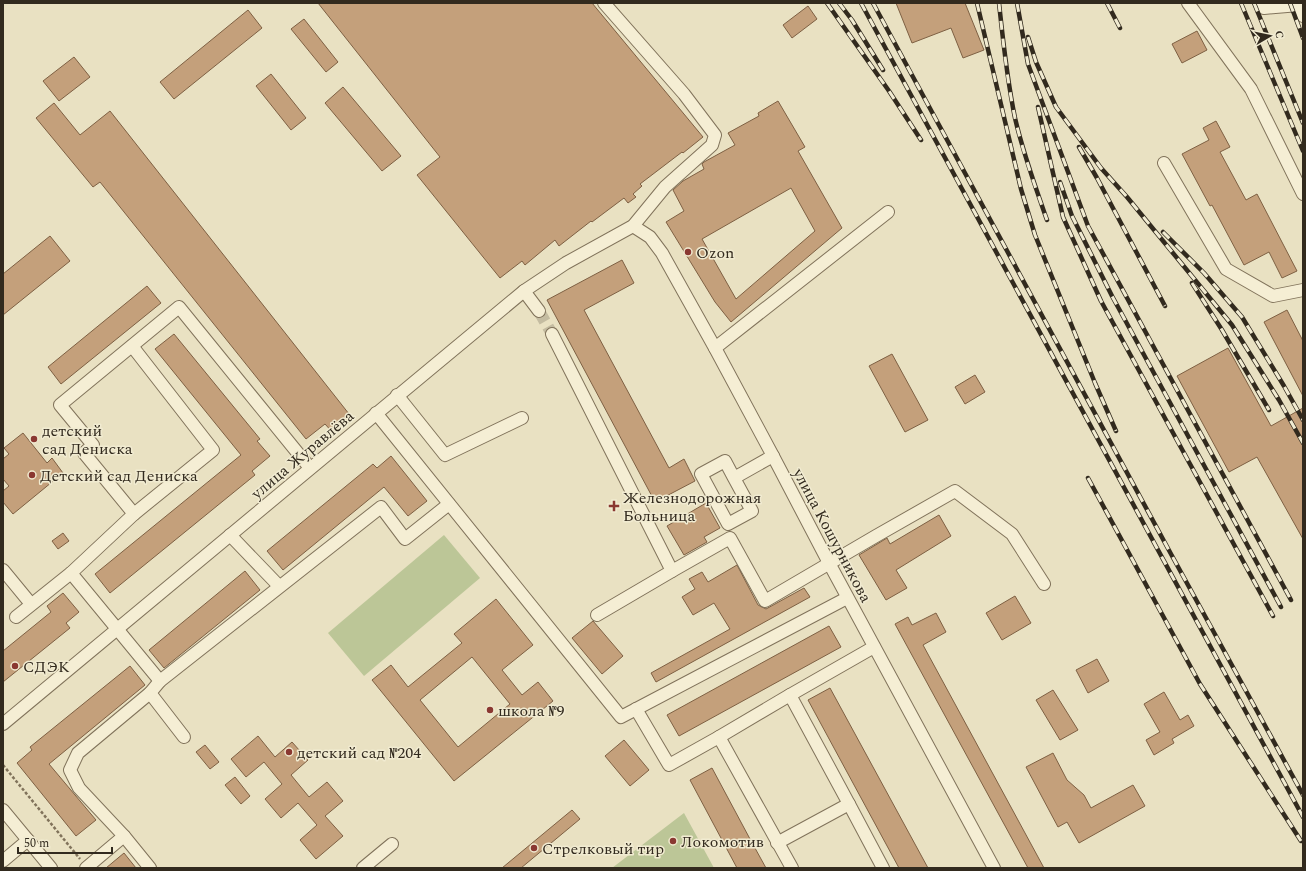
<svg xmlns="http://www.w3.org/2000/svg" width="1306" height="871" font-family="Spectral,serif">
<rect width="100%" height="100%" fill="#e9e1c2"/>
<g fill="#bcc697">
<polygon points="444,535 480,578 364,676 328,633"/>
<polygon points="684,813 714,868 612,868"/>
</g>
<g fill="#c4a07b" stroke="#7e6043" fill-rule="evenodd">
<polygon points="318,3 592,3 703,137 683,153 682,152 640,184 642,186 633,194 636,197 628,203 624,198 592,222 591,221 559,246 555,240 525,265 522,261 500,278 417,175 440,157"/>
<polygon points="896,3 965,3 984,50 963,58 951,28 912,43"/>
<polygon points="808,6 817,19 792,38 783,25"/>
<polygon points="248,10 262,28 174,99 160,82"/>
<polygon points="304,19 338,62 326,72 291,29"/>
<polygon points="1197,31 1207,50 1182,63 1172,44"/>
<polygon points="74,57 90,77 59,101 43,81"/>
<polygon points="271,74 306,118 291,130 256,86"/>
<polygon points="343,87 401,156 382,171 325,103"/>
<path d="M778,101L805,147L798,151L842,228L731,322L715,302L666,222L684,211L673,190L683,181L704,169L702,164L704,162L735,145L728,133L759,116L758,113ZM791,188L815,231L736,299L702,239Z"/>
<polygon points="54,103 80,135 110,111 353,419 334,434 325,424 306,439 100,182 93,187 36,118"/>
<polygon points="1216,121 1230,147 1220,152 1246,200 1257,194 1297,271 1282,278 1269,252 1244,265 1212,205 1210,206 1182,154 1209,140 1203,128"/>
<polygon points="50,236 70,261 3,315 3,274"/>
<polygon points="622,260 634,283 584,310 669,468 684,459 695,481 655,502 547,300"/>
<polygon points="147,286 161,303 61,384 48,367"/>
<polygon points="1287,310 1303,341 1303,396 1264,322"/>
<polygon points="174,334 260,439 257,441 270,456 252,471 255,475 110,593 95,574 241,455 155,349"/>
<polygon points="1228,348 1271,426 1303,408 1303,539 1257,457 1229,472 1177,376"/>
<polygon points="892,354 928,420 905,432 869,366"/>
<polygon points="975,375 985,392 965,404 955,387"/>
<polygon points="23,433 47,463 52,458 63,473 13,514 3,502 3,491 9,486 3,479 3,459 9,454 4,448"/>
<polygon points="391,456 427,501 408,516 384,487 283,570 267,551 373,464 377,468"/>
<polygon points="706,503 720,528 704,537 707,542 684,555 667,526"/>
<polygon points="939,515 951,536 896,570 907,588 886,600 859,555 887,538 890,544"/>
<polygon points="63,533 69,541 58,549 52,541"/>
<polygon points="737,565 758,605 766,609 804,588 810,597 656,682 651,673 730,629 714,603 693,615 682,597 695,589 689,579 702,572 708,582"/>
<polygon points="245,571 260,590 164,668 149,650"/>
<polygon points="63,593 79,612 66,623 70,628 3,682 3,651 51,612 47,606"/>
<polygon points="1015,596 1031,623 1002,640 986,613"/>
<path d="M496,599L533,645L502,670L522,695L538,682L553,701L454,781L372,680L391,665L408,687L462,643L454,634ZM472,657L510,704L458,747L420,700Z"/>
<polygon points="936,613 946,632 923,645 1044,868 1028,868 895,624 908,617 912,625"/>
<polygon points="593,621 623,656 602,674 572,638"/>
<polygon points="829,626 841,647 679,736 667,715"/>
<polygon points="1097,659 1109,681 1088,693 1076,670"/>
<polygon points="130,666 145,685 49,764 96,820 76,836 17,763 32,750 30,747"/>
<polygon points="830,688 928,868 899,868 808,700"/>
<polygon points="1053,690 1078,730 1060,740 1036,700"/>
<polygon points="1164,692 1180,720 1188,715 1194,726 1172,739 1174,743 1154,755 1146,740 1160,732 1144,704"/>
<polygon points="258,736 275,757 292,742 308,760 291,775 309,797 327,782 343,801 325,816 343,836 316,859 300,840 317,825 298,803 281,818 265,799 282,784 264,762 246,777 231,759"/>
<polygon points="624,740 649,770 630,786 605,756"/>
<polygon points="205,745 219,762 210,769 196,752"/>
<polygon points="1053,753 1067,780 1084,795 1091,808 1133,785 1145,806 1079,843 1067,822 1058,827 1026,767"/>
<polygon points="712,768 750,839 766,868 737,868 690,780"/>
<polygon points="235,777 250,796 241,804 225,785"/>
<polygon points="572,810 580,819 521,868 502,868"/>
<polygon points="124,853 136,868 106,868"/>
</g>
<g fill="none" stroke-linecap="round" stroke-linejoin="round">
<polyline stroke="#c4bca1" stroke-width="12" stroke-dasharray="12 6" stroke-linecap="butt" points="539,311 552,334"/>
<g stroke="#81735b" stroke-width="14">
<g id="minor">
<polyline points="1188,3 1251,89 1303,194"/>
<polyline points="1262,3 1264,8 1299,5 1303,16"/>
<polyline points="1164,163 1226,269 1273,296 1303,290"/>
<polyline points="633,226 650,237 662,253 715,348 773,456 829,563 994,868"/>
<polyline points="524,291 539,311"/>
<polyline points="552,334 672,571 730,538 765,601 876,536 955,491 1012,534 1044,584"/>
<polyline points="132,346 213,450 134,514 71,573 160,681"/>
<polyline points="715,348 888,212"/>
<polyline points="397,395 445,455 522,418"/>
<polyline points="376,413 621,717 847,598"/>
<polyline points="734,478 752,511 728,524 701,474 725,461 734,478 773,456"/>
<polyline points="134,514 84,453 93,445 60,405 179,307 310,468"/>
<polyline points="230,535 279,586"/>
<polyline points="3,570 31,604"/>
<polyline points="597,615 672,571"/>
<polyline points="16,617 71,573"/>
<polyline points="150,693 184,737"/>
<polyline points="636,709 669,765 719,737 792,868"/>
<polyline points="3,724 524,291 566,263 633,226 665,187 712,145 715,135 684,94 604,3"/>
<polyline points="719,737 790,695"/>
<polyline points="849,804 883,868"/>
<polyline points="3,810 51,868"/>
<polyline points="124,836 79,788 70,770 78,753 150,693 160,681 381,507 405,539 449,504"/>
<polyline points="777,843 849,804 790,695 874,647"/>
<polyline points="3,861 28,840"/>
<polyline points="86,868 124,836 150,868"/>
<polyline points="363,868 392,844"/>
</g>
</g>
<polyline stroke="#81735b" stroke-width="2.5" stroke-dasharray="3 2" stroke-linecap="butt" points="3,765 80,859"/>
<use href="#minor" stroke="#f5eed4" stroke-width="12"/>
<g stroke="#322a1e" stroke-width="4.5">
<g id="rail">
<polyline points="827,3 889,91 921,140"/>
<polyline points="839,3 852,20 883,70"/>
<polyline points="861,3 1303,817"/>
<polyline points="873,3 1171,554 1303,795"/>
<polyline points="977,3 1021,189 1035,235 1095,383 1116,431"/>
<path d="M999,3C1003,41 1007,80 1015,118C1023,153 1035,186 1047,220"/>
<polyline points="1017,3 1028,64 1088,226 1291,600"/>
<polyline points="1107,3 1120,28"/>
<polyline points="1241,3 1303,151"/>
<polyline points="1254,3 1303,123"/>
<polyline points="1290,3 1303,38"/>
<polyline points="1028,37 1036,62 1056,107 1101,168 1127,197 1232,325 1279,400 1303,443"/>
<polyline points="1038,107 1063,217 1101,301 1273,616"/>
<polyline points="1079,147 1097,178 1165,306"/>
<polyline points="1060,182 1072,216 1112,296 1281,607"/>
<polyline points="1163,232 1204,273 1242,317 1284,386 1303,420"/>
<polyline points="1192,283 1222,330 1269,410"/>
<polyline points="1088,478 1200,684 1301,841"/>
</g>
</g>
<use href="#rail" stroke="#f1ebd1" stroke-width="3" stroke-dasharray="9" stroke-linecap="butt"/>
</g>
<g fill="#8a3831" stroke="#f1ebd1" stroke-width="1.5">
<circle cx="688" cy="252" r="4"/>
<circle cx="34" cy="439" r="4"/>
<circle cx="32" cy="475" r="4"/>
<path d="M612 500h4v4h4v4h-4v4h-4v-4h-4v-4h4z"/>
<circle cx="15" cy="666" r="4"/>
<circle cx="490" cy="710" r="4"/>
<circle cx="289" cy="752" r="4"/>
<circle cx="673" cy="841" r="4"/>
<circle cx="534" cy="848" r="4"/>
</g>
<g text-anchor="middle" stroke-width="3" stroke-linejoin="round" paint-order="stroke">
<g font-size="16" fill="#322a1e" stroke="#f1ebd1" text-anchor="start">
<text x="696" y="258">Ozon</text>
<text x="42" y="436">детский<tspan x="42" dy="18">сад Дениска</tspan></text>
<text x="40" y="481">Детский сад Дениска</text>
<text x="623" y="503">Железнодорожная<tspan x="623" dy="18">Больница</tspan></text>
<text x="23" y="672">СДЭК</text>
<text x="498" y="716">школа №9</text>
<text x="297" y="758">детский сад №204</text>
<text x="681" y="847">Локомотив</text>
<text x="542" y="854">Стрелковый тир</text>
</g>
<g font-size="16" fill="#322a1e" stroke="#f1ebd1">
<text transform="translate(302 454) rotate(-40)" y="6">улица Журавлёва</text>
<text transform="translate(833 535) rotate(62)" y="6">улица Кошурникова</text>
</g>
</g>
<rect width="1306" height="871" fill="none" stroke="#322a1e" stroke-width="8"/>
<g transform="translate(1270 36) rotate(81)" stroke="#f1ebd1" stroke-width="3" paint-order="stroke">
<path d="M0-3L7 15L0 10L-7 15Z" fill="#322a1e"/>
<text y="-6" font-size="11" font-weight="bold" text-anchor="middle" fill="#322a1e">С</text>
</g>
<path d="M18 847v6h94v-6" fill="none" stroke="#322a1e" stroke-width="2"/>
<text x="24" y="847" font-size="12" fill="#322a1e" stroke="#f1ebd1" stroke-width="3" paint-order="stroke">50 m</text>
</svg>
